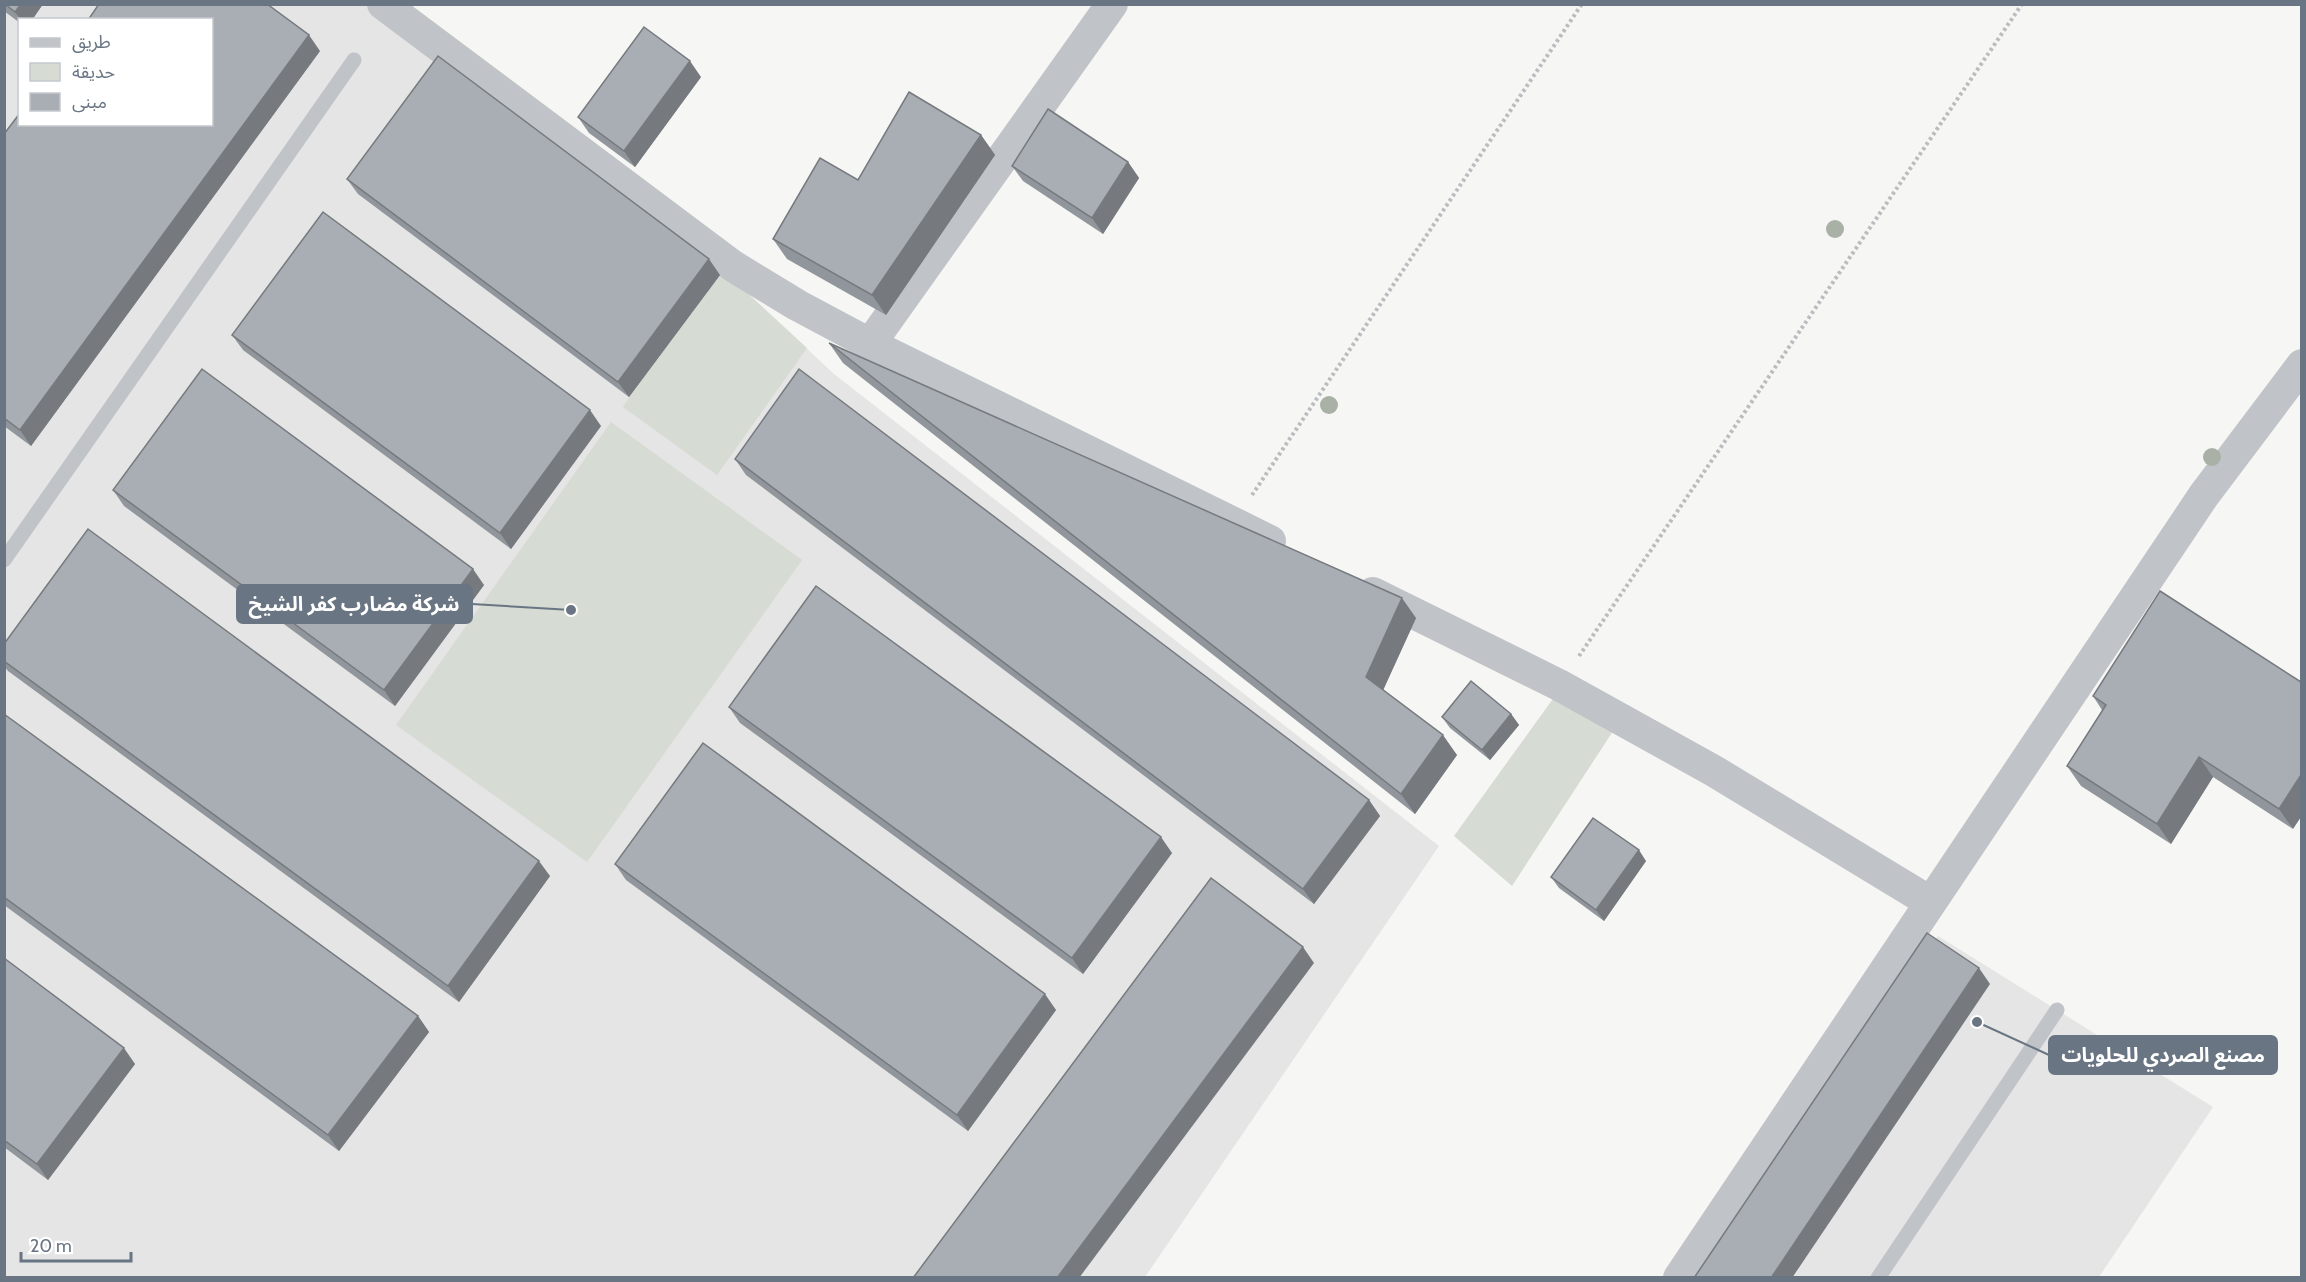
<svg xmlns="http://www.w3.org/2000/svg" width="2306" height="1282" font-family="Cabin,'Noto Sans Arabic',sans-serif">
<rect width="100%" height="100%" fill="#f6f6f4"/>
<g fill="#e4e5e4" fill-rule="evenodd">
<path d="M5,5H365L717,265L834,374L1439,846L1145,1277L5,1278ZM20,20H212V124H20Z"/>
<polygon points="1938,936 2213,1107 2099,1277 1703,1278"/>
</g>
<g fill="#d6dbd3">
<polygon points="717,265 807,348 717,475 623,407"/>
<polygon points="611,422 802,560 587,862 396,725"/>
<polygon points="1555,696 1617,725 1512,886 1454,836"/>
</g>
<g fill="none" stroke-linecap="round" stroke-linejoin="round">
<g stroke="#babcbf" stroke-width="4" stroke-dasharray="3 3" stroke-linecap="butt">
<polyline points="1252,495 1582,4"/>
<polyline points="1579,656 2022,4"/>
</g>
<g stroke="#c0c3c7" stroke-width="15">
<polyline points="4,560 354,60"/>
<polyline points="1878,1278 2057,1010"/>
</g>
<g stroke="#c0c3c7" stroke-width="32">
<polyline points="383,4 733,266 797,305 870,344 1270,541"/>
<polyline points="870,344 1112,4"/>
<polyline points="1373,593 1559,685 1714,771 1930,902"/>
<polyline points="1679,1278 2204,495 2302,365"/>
</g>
</g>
<g fill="#a9b1a6">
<circle cx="1835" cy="229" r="9"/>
<circle cx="1329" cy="405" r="9"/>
<circle cx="2212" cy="457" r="9"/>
</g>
<g fill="#90969b">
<polygon points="4,4 43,4 32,20 20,20 20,23 4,11"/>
<polygon points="320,51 31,446 4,426 4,134"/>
<polygon points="701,77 635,167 589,133 578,117"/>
<polygon points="981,135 995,155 886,315 787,259 773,239 858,180"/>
<polygon points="1128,162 1139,178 1103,234 1023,181 1012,166"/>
<polygon points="347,179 720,275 629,397 358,194"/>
<polygon points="232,335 601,426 511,549 243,350"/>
<polygon points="829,343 1416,618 1383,690 1457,755 1415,814 843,363"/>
<polygon points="735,459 1369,800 1380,816 1314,904 746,475"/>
<polygon points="113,490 484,585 395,706 124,506"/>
<polygon points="2160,591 2293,829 2213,777 2171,844 2081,786 2067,766 2102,710 2093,696"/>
<polygon points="4,644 550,876 459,1002 8,671 4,666"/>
<polygon points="729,707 1172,853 1083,974 740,723"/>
<polygon points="4,714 418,1016 429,1032 339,1151 4,905"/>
<polygon points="1511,714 1519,725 1490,760 1450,728 1442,717"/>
<polygon points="1646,861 1604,921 1559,888 1551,877"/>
<polygon points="615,864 1056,1010 968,1131 626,880"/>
<polygon points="4,958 135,1064 48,1180 4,1147"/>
</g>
<g fill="#767a7e">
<polygon points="21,4 43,4 32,20 21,20 15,12"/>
<polygon points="309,35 320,51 31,446 20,430"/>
<polygon points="690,61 701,77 635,167 624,151"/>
<polygon points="981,135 995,155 886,315 872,295"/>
<polygon points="1128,162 1139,178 1103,234 1092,218"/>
<polygon points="709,259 720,275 629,397 618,382"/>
<polygon points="590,410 601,426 511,549 500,533"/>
<polygon points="473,569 484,585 395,706 384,690"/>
<polygon points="1402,598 1416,618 1380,697 1366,677"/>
<polygon points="1511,714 1519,725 1490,760 1482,750"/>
<polygon points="1443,735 1457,755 1415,814 1401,794"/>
<polygon points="2199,757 2213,777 2171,844 2157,824"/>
<polygon points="2301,775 2301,817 2293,829 2279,809"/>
<polygon points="1369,800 1380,816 1314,904 1303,889"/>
<polygon points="1161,837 1172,853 1083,974 1072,958"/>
<polygon points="1639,850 1646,861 1604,921 1596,910"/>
<polygon points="539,861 550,876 459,1002 448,986"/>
<polygon points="1303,947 1314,963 1079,1278 1057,1278"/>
<polygon points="1979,968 1990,984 1792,1278 1771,1278"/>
<polygon points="1045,994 1056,1010 968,1131 957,1115"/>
<polygon points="418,1016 429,1032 339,1151 328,1135"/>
<polygon points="124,1048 135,1064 48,1180 37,1164"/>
</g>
<g fill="#a8aeb4" stroke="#767a7e" stroke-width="1.5">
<polygon points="5,4 21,4 15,12"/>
<polygon points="99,4 267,4 309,35 20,430 4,418 4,134 20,113 20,124 212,124 212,20 88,20"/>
<polygon points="644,27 690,61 624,151 578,117"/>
<polygon points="438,56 709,259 618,382 347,179"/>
<polygon points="909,92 981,135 872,295 773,239 820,158 858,180"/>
<polygon points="1048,109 1128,162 1092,218 1012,166"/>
<polygon points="323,212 590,410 500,533 232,335"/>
<polygon points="829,343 1402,598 1366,677 1443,735 1401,794"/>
<polygon points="202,369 473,569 384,690 113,490"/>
<polygon points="799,369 1369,800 1303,889 735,459"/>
<polygon points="88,529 539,861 448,986 4,661 4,644"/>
<polygon points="816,586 1161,837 1072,958 729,707"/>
<polygon points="2160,591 2301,682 2301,775 2279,809 2199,757 2157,824 2067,766 2106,705 2093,696"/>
<polygon points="1471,681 1511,714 1482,750 1442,717"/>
<polygon points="4,714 418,1016 328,1135 4,897"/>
<polygon points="703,743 1045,994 957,1115 615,864"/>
<polygon points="1593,818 1639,850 1596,910 1551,877"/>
<polygon points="1211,878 1303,947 1057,1278 913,1278"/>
<polygon points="1927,933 1979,968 1771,1278 1694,1278"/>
<polygon points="4,958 124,1048 37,1164 4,1140"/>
</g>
<path fill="none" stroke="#697582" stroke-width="2" d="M571 610L472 604M1977 1022L2049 1055"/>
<g fill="#697582" stroke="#fff" stroke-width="2">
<circle cx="571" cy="610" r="6"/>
<circle cx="1977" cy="1022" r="6"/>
</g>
<g fill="#697582" stroke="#697582" stroke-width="2">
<rect x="237" y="585" width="235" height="38" rx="6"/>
<rect x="2049" y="1036" width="228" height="38" rx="6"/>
</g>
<g font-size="20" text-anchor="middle" font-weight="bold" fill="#fff">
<text x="354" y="611">شركة مضارب كفر الشيخ</text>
<text x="2163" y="1062">مصنع الصردي للحلويات</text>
</g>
<rect width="2306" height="1282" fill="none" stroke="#697582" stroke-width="12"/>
<rect x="18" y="18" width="195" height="108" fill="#ffffff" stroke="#c3c8cd" stroke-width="1.5"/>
<rect x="30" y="38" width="30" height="9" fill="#c0c3c7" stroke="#c3c8cd" stroke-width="1.5"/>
<text x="72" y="48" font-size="18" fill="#697582">طريق</text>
<rect x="30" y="63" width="30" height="18" fill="#d6dbd3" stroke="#c3c8cd" stroke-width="1.5"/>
<text x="72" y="78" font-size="18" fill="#697582">حديقة</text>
<rect x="30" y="93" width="30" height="18" fill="#a8aeb4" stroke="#c3c8cd" stroke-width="1.5"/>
<text x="72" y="108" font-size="18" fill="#697582">مبنى</text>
<path d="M21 1252v9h110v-9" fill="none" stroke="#697582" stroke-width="3"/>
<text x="30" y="1252" font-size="18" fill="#697582" stroke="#ffffff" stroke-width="4.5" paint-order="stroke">20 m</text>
</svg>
